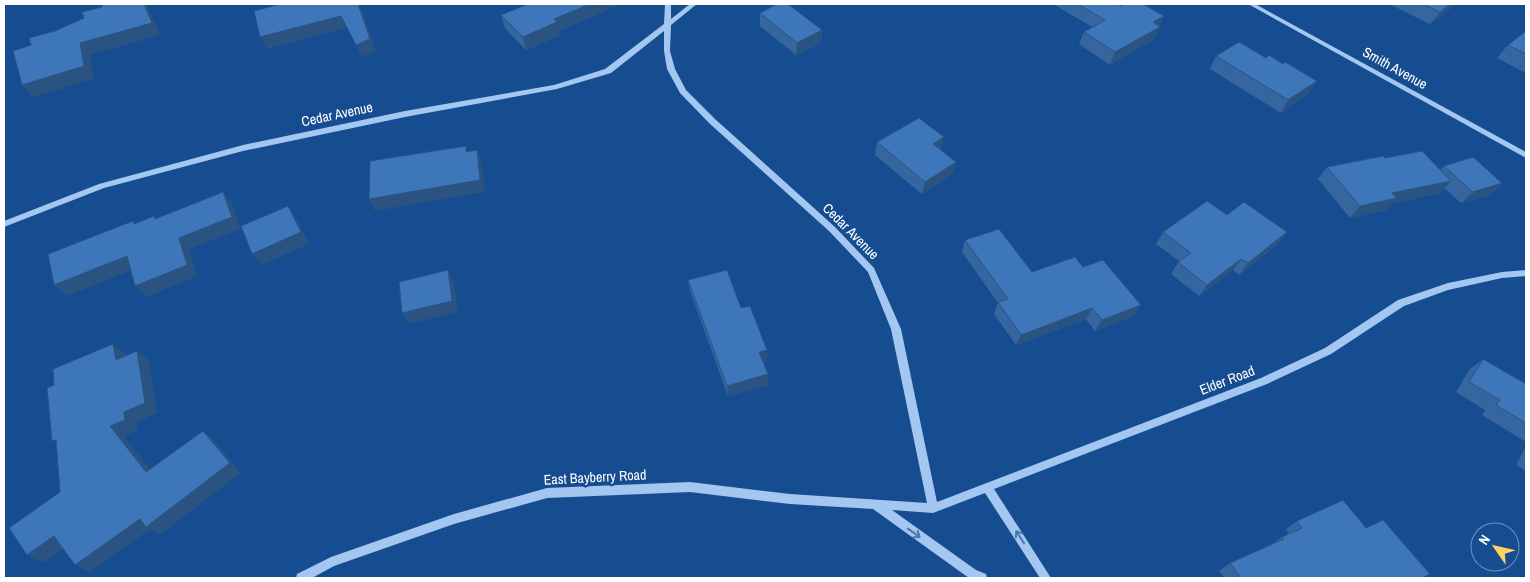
<svg xmlns="http://www.w3.org/2000/svg" width="1530" height="582" font-family="'Archivo Narrow',sans-serif">
<rect width="100%" height="100%" fill="#164d90"/>
<g fill="none" stroke-linecap="round" stroke-linejoin="round">
<g fill="#a3c7f0" fill-rule="evenodd">
<polygon points="665,4 671,4 671,19 690,4 697,4 671,25 670,51 675,69 686,90 715,119 835,227 874,268 901,329 937,502 1261,378 1325,348 1398,300 1448,283 1502,272 1526,270 1526,276 1502,278 1448,290 1404,306 1331,354 1267,384 994,489 1051,578 1040,578 985,493 933,513 892,510 976,570 986,574 987,578 969,578 873,509 790,504 690,492 547,498 454,524 334,566 312,578 296,578 297,574 331,557 454,514 547,488 690,482 790,494 927,503 891,329 868,272 829,231 709,123 680,93 667,69 664,51 664,31 611,73 557,89 405,117 243,151 104,188 4,227 4,221 99,184 243,145 405,111 554,85 605,69 664,24"/>
<polygon points="1248,4 1255,4 1526,152 1526,158"/>
</g>
</g>
<g fill="#35669f">
<polygon points="528,4 620,4 559,31 560,35 526,50 505,28 501,15"/>
<polygon points="1053,4 1119,4 1120,6 1164,16 1154,39 1110,65 1079,44 1084,32 1092,27"/>
<polygon points="1389,4 1456,4 1430,24"/>
<polygon points="760,13 822,30 821,43 796,55 760,26"/>
<polygon points="1526,31 1526,70 1524,72 1497,58 1508,45"/>
<polygon points="1216,56 1309,93 1281,113 1210,69"/>
<polygon points="944,137 940,150 956,162 953,174 922,194 875,155 877,142"/>
<polygon points="1385,158 1440,170 1444,166 1502,183 1490,195 1461,203 1444,188 1440,193 1393,203 1386,210 1350,218 1318,179 1327,167"/>
<polygon points="1227,215 1287,232 1278,244 1239,275 1233,270 1199,296 1171,274 1179,261 1156,244 1163,232"/>
<polygon points="965,240 1032,272 1083,267 1134,316 1095,331 1086,319 1016,345 994,314 998,303 962,252"/>
<polygon points="688,280 741,308 767,361 763,362 768,374 768,385 728,396 690,291"/>
<polygon points="1483,359 1526,384 1526,442 1482,415 1485,410 1456,392 1469,370"/>
<polygon points="1526,446 1526,471 1516,465"/>
<polygon points="1297,521 1366,528 1422,578 1225,578 1219,571 1230,563 1273,543 1282,537 1289,534 1286,529"/>
</g>
<g fill="#2b5382">
<polygon points="144,4 147,4 160,35 90,55 94,79 33,97 22,85 80,43"/>
<polygon points="358,4 360,4 376,51 362,57 356,45"/>
<polygon points="590,4 620,4 559,31 560,35 526,50 523,37 554,19"/>
<polygon points="1450,4 1456,4 1430,24 1440,12"/>
<polygon points="341,16 347,28 267,49 260,37"/>
<polygon points="1164,16 1154,39 1110,65 1115,52 1153,22"/>
<polygon points="822,30 821,43 796,55 797,43"/>
<polygon points="1317,81 1309,93 1281,113 1288,100"/>
<polygon points="944,137 941,149 930,156 933,144"/>
<polygon points="477,150 482,163 485,192 375,211 369,199"/>
<polygon points="956,162 953,174 922,194 925,182"/>
<polygon points="1451,181 1440,193 1393,203 1386,210 1350,218 1360,206 1392,193"/>
<polygon points="1502,183 1490,195 1461,203 1473,192"/>
<polygon points="223,192 232,204 241,229 189,249 197,276 147,297 135,286 179,238"/>
<polygon points="288,206 296,218 309,244 261,265 252,254"/>
<polygon points="1287,232 1278,244 1239,275 1248,263"/>
<polygon points="127,256 139,267 67,296 54,285"/>
<polygon points="1241,259 1233,270 1199,296 1207,285"/>
<polygon points="448,270 454,282 458,312 409,324 402,313"/>
<polygon points="1141,305 1134,316 1095,331 1102,320"/>
<polygon points="1092,308 1086,319 1016,345 1021,335"/>
<polygon points="113,344 126,355 129,370 116,360"/>
<polygon points="767,350 767,361 760,363 759,352"/>
<polygon points="137,351 149,361 157,413 137,422 138,430 124,436 159,481 146,472 110,426 124,412"/>
<polygon points="768,374 768,385 728,396 727,386"/>
<polygon points="203,431 214,440 241,473 159,535 150,529 90,572 75,565"/>
<polygon points="54,536 70,544 43,563 27,555"/>
</g>
<g fill="#3e77b9" stroke="#2b5382">
<polygon points="102,4 144,4 152,23 80,43 84,66 22,85 13,51 31,45 29,38 55,31 84,18 82,12 102,7"/>
<polygon points="280,4 358,4 370,39 356,45 341,16 260,37 254,11"/>
<polygon points="528,4 590,4 554,19 557,22 523,37 501,15"/>
<polygon points="777,4 788,4 822,30 797,43 760,13"/>
<polygon points="1078,4 1119,4 1120,6 1124,4 1143,4 1164,16 1153,22 1160,27 1115,52 1084,32 1105,20"/>
<polygon points="1423,4 1450,4 1440,12"/>
<polygon points="1526,31 1526,54 1508,45"/>
<polygon points="1239,42 1266,58 1269,55 1283,64 1285,62 1317,81 1288,100 1216,56"/>
<polygon points="919,118 944,137 933,144 956,162 925,182 877,142"/>
<polygon points="466,146 466,152 477,150 480,180 369,199 370,161"/>
<polygon points="1422,151 1451,181 1392,193 1397,198 1360,206 1327,167 1383,156 1385,158"/>
<polygon points="1473,157 1502,183 1473,192 1444,166"/>
<polygon points="223,192 232,217 179,238 187,265 135,286 127,256 54,285 48,254 133,221 134,224 154,216 155,219"/>
<polygon points="1207,201 1227,215 1244,202 1287,232 1248,263 1241,259 1207,285 1178,262 1191,253 1163,232"/>
<polygon points="288,206 301,232 252,254 241,226"/>
<polygon points="999,229 1032,272 1075,257 1083,267 1103,260 1141,305 1102,320 1092,308 1021,335 998,302 1008,299 965,240"/>
<polygon points="448,270 452,301 402,313 399,282"/>
<polygon points="727,270 741,308 750,306 767,350 759,352 768,374 727,386 688,280"/>
<polygon points="113,344 116,360 137,351 145,403 124,412 125,420 110,426 146,472 203,431 230,463 146,527 140,519 75,565 54,536 27,555 9,528 60,492 56,440 52,441 47,388 54,385 53,369"/>
<polygon points="1483,359 1526,384 1526,423 1496,405 1500,400 1469,382"/>
<polygon points="1343,500 1366,528 1383,520 1430,574 1422,578 1241,578 1230,563 1284,539 1282,537 1302,528 1297,521"/>
</g>
<defs><path id="oneway-shaft" d="M-6 0H5M1.5-3L5.5 0L1.5 3" fill="none" stroke-width="1.6" stroke-linecap="round" stroke-linejoin="round" transform="scale(1.25)"/></defs>
<g stroke="#4778b2">
<use href="#oneway-shaft" transform="translate(914 533) rotate(36)"/>
<use href="#oneway-shaft" transform="translate(1020 537) rotate(-123)"/>
</g>
<g text-anchor="middle" stroke-width="5" stroke-linejoin="round" paint-order="stroke">
<g font-size="14" fill="#fff" stroke="#164d90">
<text transform="translate(1395 68) rotate(29)" y="5">Smith Avenue</text>
<text transform="translate(337 114) rotate(-12)" y="5">Cedar Avenue</text>
<text transform="translate(851 231) rotate(45)" y="5">Cedar Avenue</text>
<text transform="translate(1227 380) rotate(-21)" y="5">Elder Road</text>
<text transform="translate(595 477) rotate(-3)" y="5">East Bayberry Road</text>
</g>
</g>
<rect width="1530" height="582" fill="none" stroke="#ffffff" stroke-width="10"/>
<g transform="translate(1495 547) rotate(304)"><circle r="24" fill="#164d90" stroke="#7394bc"/>
<path d="M0-4L9 19L0 12L-9 19Z" fill="#ffd062"/>
<text y="-8" font-size="14" font-weight="bold" text-anchor="middle" fill="#ffffff">N</text>
</g>
</svg>
